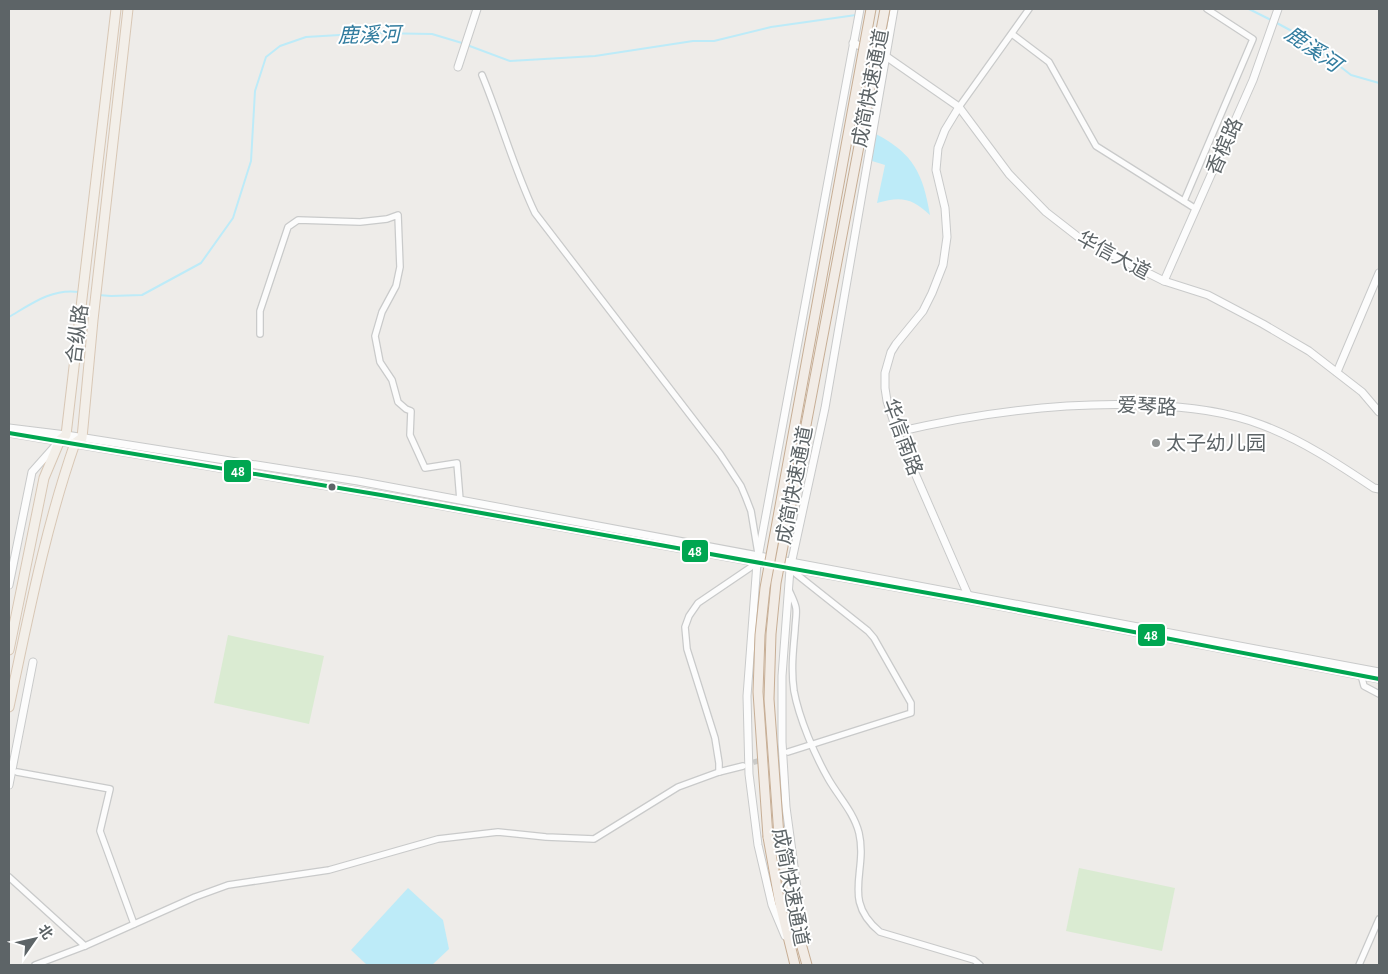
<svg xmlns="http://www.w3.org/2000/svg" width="1388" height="974" font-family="'Alegreya Sans','Noto Sans SC',sans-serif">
<rect width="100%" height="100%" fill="#eeece9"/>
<g fill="#daebd2">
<polygon points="228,635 324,656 309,724 214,703"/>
<polygon points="1079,868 1175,888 1162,951 1066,931"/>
</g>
<g fill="#bdebf8">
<path d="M876,134C914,154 923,174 930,215C912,198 901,196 877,203L885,165L872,161Z"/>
<polygon points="408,888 443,920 449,949 432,965 367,965 351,950"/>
</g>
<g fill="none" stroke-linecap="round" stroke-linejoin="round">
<g stroke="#bdebf8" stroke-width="2">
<polyline points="1249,9 1271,20"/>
<polyline points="1275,22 1301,36 1351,75 1379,83"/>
<polyline points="467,45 510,61 595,56 693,41 714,41 771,27 856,15"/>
<polyline points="98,295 111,296 142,295 201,263 233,218 251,161 255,91 266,57 280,46 306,37 373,33 432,34 462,43"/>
<path d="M9,317C31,304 52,288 79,292"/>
</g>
<polyline stroke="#cacac8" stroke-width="5.5" stroke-dasharray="5.5 3" stroke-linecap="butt" points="745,765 786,752"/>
<g stroke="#c9caca" stroke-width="8">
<g id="minor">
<polyline points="1012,34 1049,62 1096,146 1196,209"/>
<path d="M482,75C501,121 514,169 535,213L720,454L741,486L746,498L751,511L758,553"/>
<polyline points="959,107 1029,9"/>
<polyline points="1184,201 1253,39 1207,9"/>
<polyline points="260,334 260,311 288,227 298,220 360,222 387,219 398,215 400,267 396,286 382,312 375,336 380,362 392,380 398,402 406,409 411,411 410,435 425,468 457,463 460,500"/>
<path d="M789,590C791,595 795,602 796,608C797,615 795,623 795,630C793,651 791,671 794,691C799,718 815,756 829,780C839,797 854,813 859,833C868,872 841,900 880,932L974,960L980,965"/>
<polyline points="1361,675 1364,686 1379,694"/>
<polyline points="788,752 911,713 911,703 874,638 868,631 790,569"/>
<polyline points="17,772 110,789 100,831 134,924"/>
<polyline points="719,772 719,763 715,738 687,649 685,627 689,616 698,603 757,563"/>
<polyline points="9,877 85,946"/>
<polyline points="35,965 85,946 195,897 228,885 329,870 438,839 498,832 546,837 594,839 678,787 719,772 743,766"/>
<polyline points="1359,965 1379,919"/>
</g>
</g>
<g stroke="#c9caca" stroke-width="9">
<g id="tertiary">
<polyline points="853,43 887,57 959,107 1009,174 1046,212 1082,240 1164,281 1208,295 1263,324 1309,351 1362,392 1379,412"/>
<polyline points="458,67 477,9"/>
<polyline points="959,107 945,130 938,148 936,170 945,208 947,237 943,265 932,293 923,311 896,344 891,352 885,373 885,388 887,401 897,432 968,595 968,598"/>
<polyline points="1164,281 1253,80 1278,9"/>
<polyline points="1337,372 1379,273"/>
<polyline points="9,428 66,435 358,481 1379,672"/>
<path d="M897,432C978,413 1059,402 1142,405C1182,406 1224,410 1262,425C1302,440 1338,464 1374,488L1379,489"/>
<polyline points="9,433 381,495 967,600 1379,679"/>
<polyline points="9,585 32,472 56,445"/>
<polyline points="9,785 33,662"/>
<polyline points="785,936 772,905 758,845 749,774 747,696 757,563 860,9"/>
<polyline points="804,940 786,807 782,742 782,676 790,569 825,408 894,9"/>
</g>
</g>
<g stroke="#d8c7b5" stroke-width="11">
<g id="primary">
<polyline points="9,650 44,478 60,440 66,435 116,9"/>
<path d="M9,707C28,618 45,529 75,443L82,438L93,320L128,9"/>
</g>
</g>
<g stroke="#c7ae95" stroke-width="11">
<g id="trunk">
<polyline points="779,836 792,911 807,965"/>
<polyline points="768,837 780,904 795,965"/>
</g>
</g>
<use href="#minor" stroke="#fcfcfc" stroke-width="5.5"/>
<use href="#tertiary" stroke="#fcfcfc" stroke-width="7"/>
<use href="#primary" stroke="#f3efe9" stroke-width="9"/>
<use href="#trunk" stroke="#f2ece6" stroke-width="9"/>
<g stroke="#c7ae95" stroke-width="11" stroke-linecap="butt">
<g id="trunk-bridge">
<polyline points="779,836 769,699 771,634 776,583 885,9"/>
<polyline points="768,837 758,692 760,635 765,588 871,9"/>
</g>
</g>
<use href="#trunk-bridge" stroke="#f2ece6" stroke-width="9"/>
<g stroke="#fff" stroke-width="8">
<polyline id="bus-1" points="9,433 381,495 967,600 1379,679"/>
</g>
<use href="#bus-1" stroke="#00a651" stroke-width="4"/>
</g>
<circle fill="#909494" stroke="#fff" stroke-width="2" cx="1156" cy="443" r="5"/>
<circle fill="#5d6467" stroke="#fff" stroke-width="2" cx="332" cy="487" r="4.5"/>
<g text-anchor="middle" stroke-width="4" stroke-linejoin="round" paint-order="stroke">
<g font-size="20" fill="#5d6467" stroke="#fff">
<text transform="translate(870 88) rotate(-79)" y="7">成简快速通道</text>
<text transform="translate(1224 146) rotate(-66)" y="7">香槟路</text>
<text transform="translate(1114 255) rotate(28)" y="7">华信大道</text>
<text transform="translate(77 334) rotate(-83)" y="7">合纵路</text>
<text transform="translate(1147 406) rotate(3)" y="7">爱琴路</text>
<text transform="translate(903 437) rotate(70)" y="7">华信南路</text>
<text transform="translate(794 485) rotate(-79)" y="7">成简快速通道</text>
<text transform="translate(791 887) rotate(79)" y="7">成简快速通道</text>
</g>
<g font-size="20" fill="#5d6467" stroke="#fff" text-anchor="start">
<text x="1166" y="450">太子幼儿园</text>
</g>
<g font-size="21" font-style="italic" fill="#337d9f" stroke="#fff">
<text transform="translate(369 35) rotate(-1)" y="7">鹿溪河</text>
<text transform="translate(1313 49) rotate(35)" y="7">鹿溪河</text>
</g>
</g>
<g stroke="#fff" stroke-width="2">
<rect x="223" y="459" width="29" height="24" rx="5" fill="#00a651"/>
<rect x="681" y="539" width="28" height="24" rx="5" fill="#00a651"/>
<rect x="1137" y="623" width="29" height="24" rx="5" fill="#00a651"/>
</g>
<g font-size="14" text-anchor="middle" font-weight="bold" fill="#fff">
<text x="238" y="476">48</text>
<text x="695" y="556">48</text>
<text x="1151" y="640">48</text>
</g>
<rect width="1388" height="974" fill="none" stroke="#5d6467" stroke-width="20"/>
<g transform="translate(35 939) rotate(56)" stroke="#ffffff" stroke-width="4" paint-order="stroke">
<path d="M0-4L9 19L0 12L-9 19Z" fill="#5d6467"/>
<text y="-8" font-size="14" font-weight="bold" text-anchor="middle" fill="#5d6467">北</text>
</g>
</svg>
